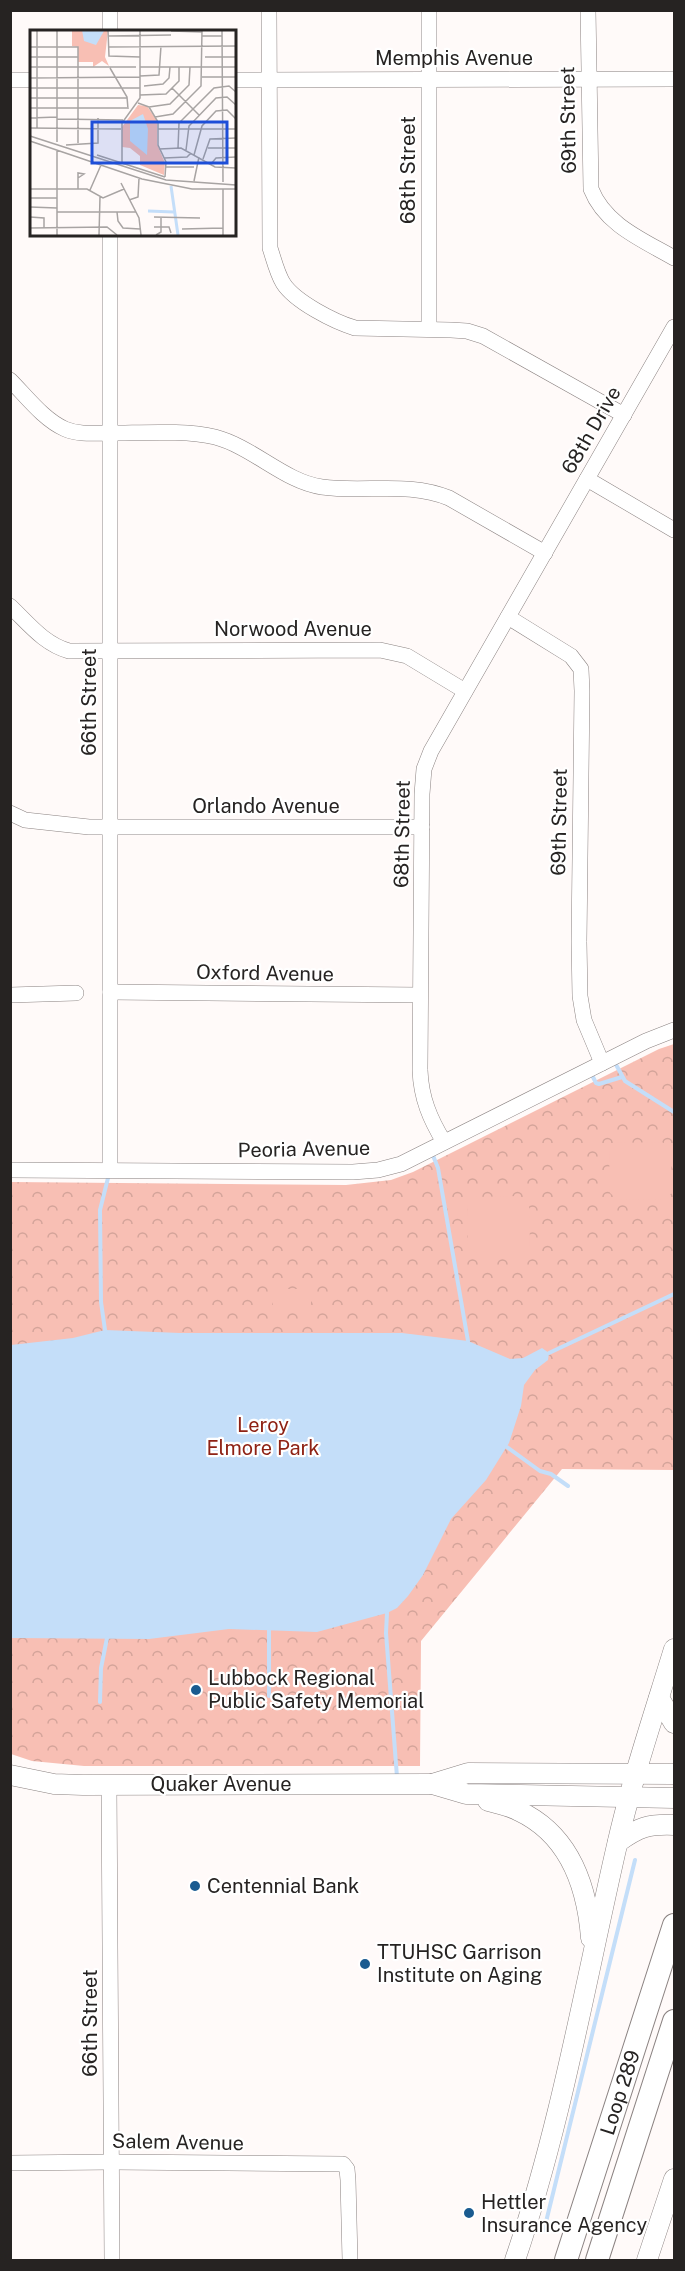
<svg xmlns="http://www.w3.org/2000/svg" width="685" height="2271" font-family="'Public Sans',sans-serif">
<defs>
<pattern id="park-crowns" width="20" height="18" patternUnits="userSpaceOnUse" patternTransform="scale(1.5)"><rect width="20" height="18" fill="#f8bfb4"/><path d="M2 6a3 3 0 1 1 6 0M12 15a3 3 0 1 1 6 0" fill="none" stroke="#d4a49a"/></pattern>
</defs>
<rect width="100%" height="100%" fill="#fffaf9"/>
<polygon fill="url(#park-crowns)" points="674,1044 674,1470 562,1469 421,1641 420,1766 84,1766 32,1761 11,1754 11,1182 346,1185 391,1180 413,1172 659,1049"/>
<g fill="#f8bfb4">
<polygon points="662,1142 671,1149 672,1193 664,1199 618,1200 610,1193 609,1150 615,1143"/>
<polygon points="520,1196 529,1203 530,1247 522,1253 477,1253 468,1247 467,1204 474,1197"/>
<rect x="273" y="1289" width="38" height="17"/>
</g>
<polygon fill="#c4def9" points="105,1330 180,1333 402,1333 468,1341 510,1359 523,1358 542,1348 549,1353 548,1360 535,1370 524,1385 521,1406 509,1443 486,1480 451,1519 423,1575 408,1596 397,1608 387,1613 317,1632 229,1629 149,1639 11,1638 11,1345 73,1338"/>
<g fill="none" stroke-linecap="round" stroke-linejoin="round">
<g stroke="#c4def9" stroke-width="4">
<polyline points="614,1061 625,1081 674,1112"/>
<polyline points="591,1073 596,1083 599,1084 622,1077"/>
<polyline points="432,1153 438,1168 468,1341"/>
<polyline points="105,1330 101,1302 100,1210 109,1174"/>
<polyline points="549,1353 674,1294"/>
<polyline points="507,1447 540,1471 551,1474 568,1486"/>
<polyline points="387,1613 386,1633 397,1777"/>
<polyline points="269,1630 269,1696"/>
<polyline points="100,1702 101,1668 107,1638"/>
<polyline points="544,2230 635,1860"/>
</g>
<g stroke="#8b8382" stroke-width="16">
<g id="minor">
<polyline points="110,10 110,32"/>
<path d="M269,10L270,248C274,260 277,273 283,283C295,302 335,322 355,328L451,330L467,331L483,336L624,415"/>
<polyline points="429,10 429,329"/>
<path d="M588,10L591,189C605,225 643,240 674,258"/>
<polyline points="10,80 32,80"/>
<polyline points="234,80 674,79"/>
<polyline points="110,234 110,1170"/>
<path d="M10,380C26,396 44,420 65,429C79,435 95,433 110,433C141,433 186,430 215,437C253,447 285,482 322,487C365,493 408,481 449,498L545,553"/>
<polyline points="587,479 674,530"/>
<path d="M10,606C29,624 44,644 69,651L380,650L407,656L465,691"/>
<polyline points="508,617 571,656 581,669 582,691 579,942 580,996 584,1020 602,1063"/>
<polyline points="10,813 25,820 89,827 422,827"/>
<polyline points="110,992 420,995"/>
<polyline points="10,995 76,993"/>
<path d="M444,1142C430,1119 421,1098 420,1070L422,794L424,769L431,751L674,327"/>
<polyline points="10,1170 353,1172 378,1170 401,1164 646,1041 674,1030"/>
<polyline points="109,1785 112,2260"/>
<polyline points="10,2163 112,2162 343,2164 347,2169 348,2180 350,2260"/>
</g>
</g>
<g stroke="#8b8382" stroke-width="21">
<g id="major">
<polyline points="659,1698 674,1723"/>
<polyline points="10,1775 54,1784 83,1785 432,1784 466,1794 674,1798"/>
<polyline points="432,1784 468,1773 674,1774"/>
<path d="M488,1801C498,1804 510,1806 519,1811C570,1835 587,1886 591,1938"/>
<path d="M618,1842C639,1827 648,1824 674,1825"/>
<path d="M515,2260C561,2125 585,1984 617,1845C632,1779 654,1714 674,1649"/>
<polyline points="647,2260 674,2179"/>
</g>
</g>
<g stroke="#8b8382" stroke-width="24">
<g id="highway">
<path id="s1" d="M566,2260L674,1925"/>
<polyline points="597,2260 674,2021"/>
</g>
</g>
<use href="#minor" stroke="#fff" stroke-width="15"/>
<use href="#major" stroke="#fff" stroke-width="20"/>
<use href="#highway" stroke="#fff" stroke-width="22"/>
</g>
<g fill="#1a5b90" stroke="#fff" stroke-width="2">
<circle cx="196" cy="1690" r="6"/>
<circle cx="195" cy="1886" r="6"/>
<circle cx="365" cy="1964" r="6"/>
<circle cx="469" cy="2213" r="6"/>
</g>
<g text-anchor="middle" stroke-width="4.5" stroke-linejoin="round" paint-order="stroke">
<g font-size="20" fill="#262322" stroke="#fff">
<text x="454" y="65">Memphis Avenue</text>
<text transform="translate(568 120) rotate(-91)" y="7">69th Street</text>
<text transform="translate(408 170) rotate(-90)" y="7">68th Street</text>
<text transform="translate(591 430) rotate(-60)" y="7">68th Drive</text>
<text x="293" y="636">Norwood Avenue</text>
<text transform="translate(89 702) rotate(-90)" y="7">66th Street</text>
<text x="266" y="813">Orlando Avenue</text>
<text transform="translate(559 822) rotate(-89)" y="7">69th Street</text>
<text transform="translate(402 834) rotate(-89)" y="7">68th Street</text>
<text transform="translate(265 973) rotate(1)" y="7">Oxford Avenue</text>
<text transform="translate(304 1149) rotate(-1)" y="7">Peoria Avenue</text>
<text x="221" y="1791">Quaker Avenue</text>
<text transform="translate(90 2023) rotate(-90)" y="7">66th Street</text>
<text dy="7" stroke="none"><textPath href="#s1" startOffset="176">Loop 289</textPath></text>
<text transform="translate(178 2142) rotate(1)" y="7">Salem Avenue</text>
</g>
<g font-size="20" fill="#8e2215" stroke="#fff">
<text x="263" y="1432">Leroy<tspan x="263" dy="23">Elmore Park</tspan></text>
</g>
<g font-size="20" fill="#262322" stroke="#fff" text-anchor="start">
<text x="208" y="1685">Lubbock Regional<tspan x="208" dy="23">Public Safety Memorial</tspan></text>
<text x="207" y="1893">Centennial Bank</text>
<text x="377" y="1959">TTUHSC Garrison<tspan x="377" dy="23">Institute on Aging</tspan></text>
<text x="481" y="2209">Hettler<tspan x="481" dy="23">Insurance Agency</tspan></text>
</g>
</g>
<g transform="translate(30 30)">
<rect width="206" height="206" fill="#fffaf9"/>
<path d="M42,0H78L75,27L79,36L72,31L63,37V32H48V17L42,16ZM108,75L117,76L127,91V114L135,133L134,145L110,135V126L100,118L92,117V97Z" fill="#f8bfb4"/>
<path d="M52,0H74V1L66,15L54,11ZM113,84L118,99L117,125L100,111V91Z" fill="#c4def9"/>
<path fill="none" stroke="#c4def9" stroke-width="3" d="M141,156L148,205M118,181L144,182"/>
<path fill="none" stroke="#a8a4a3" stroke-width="1.5" d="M7,0V98M27,0V112M78,0L79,26L110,27M192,0L193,152M141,1L172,2M78,6L141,5M172,6H192M0,17H48V113M78,17L206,16M0,27H48M175,27H206M0,37H106M110,37H206M80,38L97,67L98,79M110,46L129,45L131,16M172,47H206M0,48L110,47M114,56L133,54L139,48L140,37M0,58H110M142,58L169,85M110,65L136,64L149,51V37M0,68H97M108,73L119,77L140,74L159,55L160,37M119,77L128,92V115L136,132L135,147M0,78H27M27,78H97M125,87L143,84L171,56L172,0M0,88L27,87M27,89L93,90M0,98L91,99M128,99H206M0,106L136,150L206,155M0,111L112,149L162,159H206M36,115L68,113V88M148,118L149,93L184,58L199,56L206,62M178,118H206M129,119L151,118L185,137L206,138M27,120V205M156,120L159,96L186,68L197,67L206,75M67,125L135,147M164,125L172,96L186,81L197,80L206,89M134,128L157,127L161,123M173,129L180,109L206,108M92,132V93L110,68V0M181,134L186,128L206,127M136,137H164M48,148L54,144L48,143V159M164,151L169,127M91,153L109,188L111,205M0,159H57L73,168L94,159M193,159V205M60,160L71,135M0,168H27M99,170L108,167L109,148M0,177L27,178M27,182H106M87,182L88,191L93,198L110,199M0,187L14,188V198M124,187L170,188M124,197H139L141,203M0,198L77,197L87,205M152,199L193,198M69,205L70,167M126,205L131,202V187"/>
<path fill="#1d4ed8" fill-opacity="0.15" stroke="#1d4ed8" stroke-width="3" d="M62,92H197V133H62Z"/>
<rect width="206" height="206" fill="none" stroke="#262322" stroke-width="3"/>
</g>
<rect width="685" height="2271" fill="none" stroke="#262322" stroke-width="24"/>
</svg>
